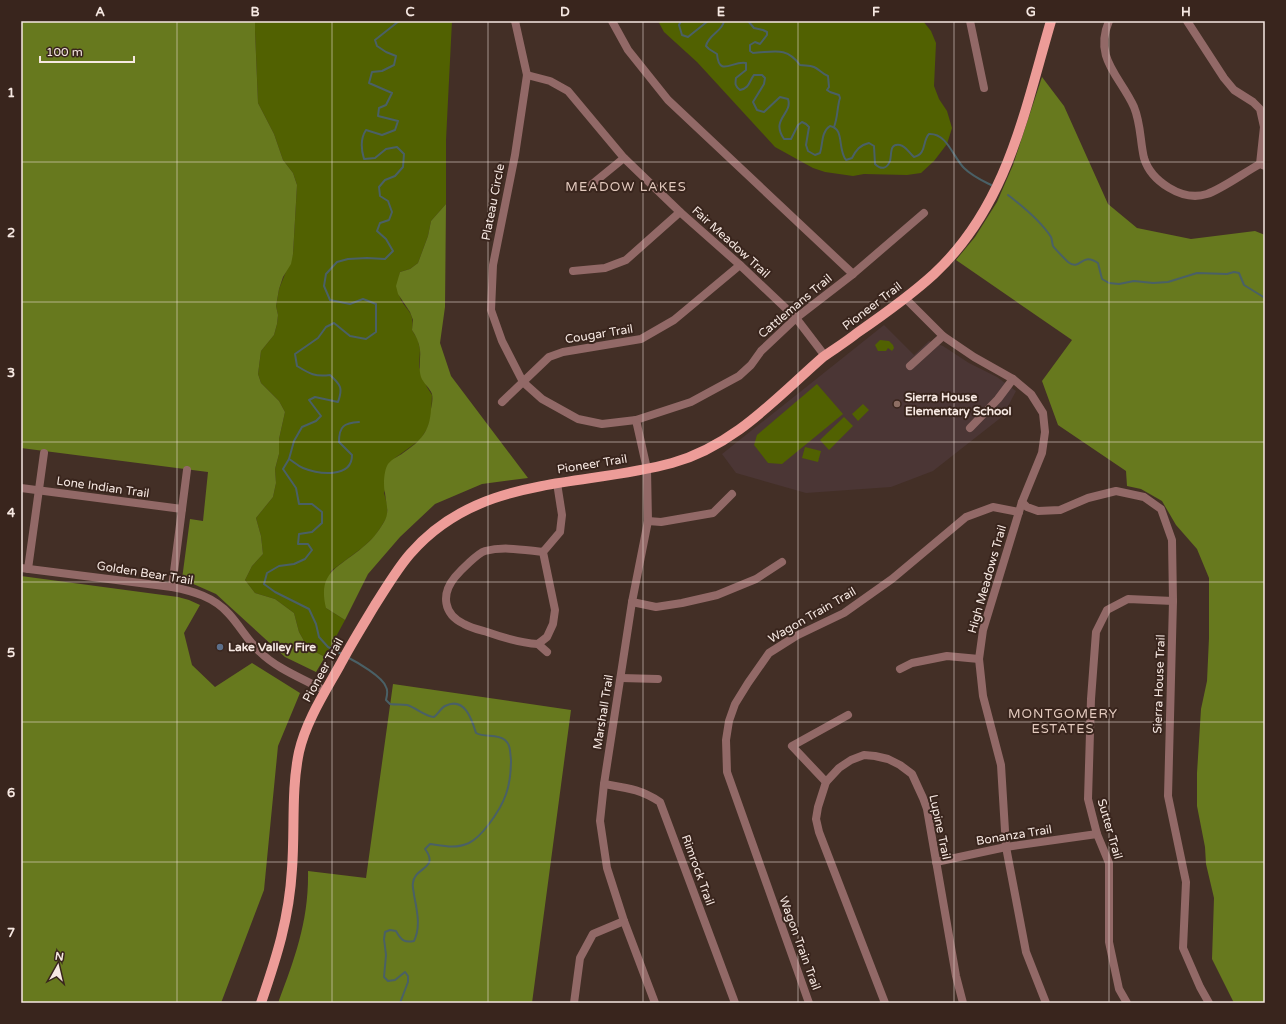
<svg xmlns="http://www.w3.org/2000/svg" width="1286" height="1024" font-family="'Varela Round',sans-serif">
<rect width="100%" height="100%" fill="#432f26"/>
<polygon fill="#4b3635" points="884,325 914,355 929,341 943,346 969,363 997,377 1016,391 1003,416 933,471 891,487 806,493 736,473 722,454"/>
<g fill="#516101">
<path d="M255,21H452L446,140V204L431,221L428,236L418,263L410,269L400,272C399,279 397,289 399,295C405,312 415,309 412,330L418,340L420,350L419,367L427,387L432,395L431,418L427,429L420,440L395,458L384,493L387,504V517L381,527L374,537L362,548L331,571L326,608L345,620L325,657L308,648L299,632L294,613L275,599L255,593L245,580L252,566L263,554L261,536L256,518L273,497L276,483L275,469L279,454V439L285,412L279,401L261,383L258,374L261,351L274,335L277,324L278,315L276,306L279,289L293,254L297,185L293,173L283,160L274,134L258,103L255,31Z"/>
<polygon points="658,21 923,21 931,31 936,43 934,86 939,99 947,111 952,128 947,144 934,161 921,173 907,175 864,174 853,176 825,172 813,168 775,147 697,62 664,32"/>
<polygon points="880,340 889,341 893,345 894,348 892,351 888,348 886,351 878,351 875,345"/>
<polygon points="817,384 843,414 782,464 768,463 754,445 757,435"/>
<polygon points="863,404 869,410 858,421 852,414"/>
<polygon points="844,417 853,426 829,450 820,440"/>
<polygon points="805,447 821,451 818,462 802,458"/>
</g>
<g fill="#67791e">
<polygon points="21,21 255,21 255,31 258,103 274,134 283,160 293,173 297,185 293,254 291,264 283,277 279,289 276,306 278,315 277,324 274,335 261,351 258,374 261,383 279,401 285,412 279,439 279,454 275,469 276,483 273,497 256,518 261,536 263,554 252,566 245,580 255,593 275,599 294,613 299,632 308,648 325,657 316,672 285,657 216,594 182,579 190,519 203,521 208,472 21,448"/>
<polygon points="1042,77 1064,106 1108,204 1137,228 1191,239 1255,231 1265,235 1265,1003 1234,1003 1212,959 1214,898 1206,864 1205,847 1197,806 1197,773 1201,709 1207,681 1209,638 1209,578 1197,549 1176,525 1162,501 1141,489 1127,486 1126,471 1058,425 1042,381 1072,340 956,260 975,237 997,202 1013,165"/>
<path d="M446,204L445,307L440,343L451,376L528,478L482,484L435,504L400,537L368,574L345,620L326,608C317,571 339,568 363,547C372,540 378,532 384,522C390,512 386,504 385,493C383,485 384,470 388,464C392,459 399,456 403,453C421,441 430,431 431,409C432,405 433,398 432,394C430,388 423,383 421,377C418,367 421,359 420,350C419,342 416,336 412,330L413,320L410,312L398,294L396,286L400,272L410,269L418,263L428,236L431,221Z"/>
<polygon points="21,576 178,597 189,600 200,605 184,633 192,665 215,687 252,663 300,693 278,746 264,890 221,1003 21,1003"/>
<path d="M393,684L571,710L532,1003H278C295,958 309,920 308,871L366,878Z"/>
</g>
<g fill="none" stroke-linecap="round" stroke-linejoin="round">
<g stroke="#4a6066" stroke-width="2">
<polyline points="681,21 679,25 682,35 688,37 708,21"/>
<path d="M724,21C723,31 708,35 706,46L709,49L717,54C719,78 733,60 746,63V70L736,78C735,84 735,86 740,90C750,88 749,81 754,75H762L765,78L764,84L753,102L757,110L764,112L780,97L788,99C793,114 770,119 784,139H791L798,125L802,122L806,124L809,127L806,145L808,151L815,155L820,153C823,144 821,132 830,126C845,129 837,148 846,160L852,158C856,150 860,145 869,143L874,146L875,164C881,170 887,169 890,161C892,154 889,143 900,145C906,146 909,153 914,157C927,154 922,141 929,134C947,133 953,157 964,168C972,176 981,180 991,185"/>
<path d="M748,21L754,28L763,30L767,32V35L760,44L755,42L750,45V51L753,53C774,52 786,46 800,65C805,66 809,65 814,67C819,69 822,74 828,76L829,87L827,90L830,92L839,95L840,98C837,107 838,117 834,127"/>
<path d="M1008,195C1021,205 1042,223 1051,237C1052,239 1052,243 1053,246C1055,249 1065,259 1068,262C1081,272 1081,251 1098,263L1102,279L1109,283L1119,284L1134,281L1153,283L1168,282L1197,273L1227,274L1234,272L1239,273L1244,285L1265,298"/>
<polyline points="1265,310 1265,316"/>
<path d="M289,459C294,462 298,466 303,468C318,474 352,479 352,455L339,442C339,426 344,423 359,422"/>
<path d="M342,654L328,647L319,637L316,624L309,609L275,592L264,584L267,573L279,566L294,564L305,559L312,550L308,544H298L299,534L312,532L322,523V512L312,504H299L296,488L283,469L289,459L294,441L302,427L316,421L321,416L309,400L315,397L338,402C343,388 341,385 330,375C315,377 310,374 297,366L295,354L318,338L326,327L334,323L350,336L366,339L376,332V304L363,299L350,304L330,300L324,286L326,274L337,262L348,259L367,258L385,259L393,251L386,239L377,231L380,223L389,220L392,212L388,201L380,196L379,187L385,180L395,176L403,167L404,154L397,147L386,149L375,158L364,159C361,149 360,139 366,130L382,135L395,130L398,121L378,116L379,108L386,105L392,93L369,83L372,72L382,71L394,65L396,56L386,52L377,46L375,40L399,21"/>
<path d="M347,657C357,662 383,677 386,687C388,690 387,696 386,700L390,704C396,705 402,704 407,705C417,708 424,716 434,717C438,714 441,708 445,706C465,696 472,720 476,733C485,738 497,733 505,740C511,745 510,753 511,760C511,787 505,803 489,824C483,832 477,839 469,843C456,849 444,846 430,844L425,849C440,869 414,867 413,883C412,887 414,891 414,895C417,910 421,927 414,941C404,943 401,940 396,931L390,930L385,932L384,939L386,955L384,977L388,981L395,980L405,972L408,976V982L400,1003"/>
</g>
<g stroke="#926967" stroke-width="8">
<polyline points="515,21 527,75 515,155 493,265 491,310 502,341 523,382 542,399 578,419 602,424 636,420 691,402 739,376 751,365 761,351 796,318 853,274 924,213"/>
<polyline points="612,21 628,50 668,100 853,274"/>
<polyline points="970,21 984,88"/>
<path d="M1109,21C1093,58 1120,76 1134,107C1141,124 1140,141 1144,158C1151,181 1182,202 1207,194C1222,189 1245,172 1260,164L1265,166"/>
<polyline points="1187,21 1224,78 1234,90 1253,102 1260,109 1264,127 1260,164"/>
<polyline points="527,75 550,81 568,91 624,158 680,212 740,265 796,318 825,356"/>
<polyline points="591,185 624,158"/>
<polyline points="573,271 605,268 626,260 680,212"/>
<polyline points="905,298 943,336 974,357 1013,379 1031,394 1043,413 1045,432 1042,453 1022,502 983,630 979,659 983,696 1001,765 1006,847 1026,952 1046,1003"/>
<polyline points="910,366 943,336"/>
<polyline points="502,402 549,357 563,352 641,339 674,320 740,265"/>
<polyline points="636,420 647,469 648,521 632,602 604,784 600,821 607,868 624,921 655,1003"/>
<polyline points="970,428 998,399 1013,379"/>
<polyline points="21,488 182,509"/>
<polyline points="1022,502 1027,507 1038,511 1060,510 1088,498 1116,491 1144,497 1161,509 1172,540 1173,601 1168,796 1186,882 1183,948 1200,987 1209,1003"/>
<polyline points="648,521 661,522 713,513 732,494"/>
<path d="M543,552L555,610L553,624L547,637L538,644C520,643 504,638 487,632C480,630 471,628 464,624C443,614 441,594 455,577C461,570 478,553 485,551C504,546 524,550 543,552L560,532L562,515L557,483"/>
<path d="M21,568L172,587C193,591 214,597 229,614C240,626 248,641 260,652C277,669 304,679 325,691"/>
<polyline points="28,569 44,453"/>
<polyline points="172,587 187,470"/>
<polyline points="632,602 656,607 682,603 717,595 756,579 782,562"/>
<polyline points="538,644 547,652"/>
<polyline points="900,669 912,663 947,656 979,659"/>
<polyline points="621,678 658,679"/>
<polyline points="826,782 792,746 848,715"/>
<path d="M604,784C627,788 640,789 660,802L735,1003"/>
<polyline points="936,862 1006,847 1097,834"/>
<polyline points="574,1003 580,958 593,934 624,921"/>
<polyline points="809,1003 727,772 726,740 729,721 735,704 748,683 769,653 796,636 844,613 892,579 966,517 993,507 1019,512"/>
<polyline points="885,1003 819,832 816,819 818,807 826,782 839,768 851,760 864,755 875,756 888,759 900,765 912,774 923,798 927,809 956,976 963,1003"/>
<polyline points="1127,1003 1119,989 1109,942 1109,863 1097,834 1088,799 1091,699 1096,632 1107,610 1128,599 1173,601"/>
</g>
<path stroke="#ed9c98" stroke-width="10" d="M261,1003C277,956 289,919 292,869C295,830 291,790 299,752C306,721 325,692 340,665C351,644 363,625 375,605C386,588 397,569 410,554C479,474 580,488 672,463C734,446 776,398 823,357C834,349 846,342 857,333C883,315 910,296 934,274C1007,206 1024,113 1051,21"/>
</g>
<path fill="none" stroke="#f6e8e2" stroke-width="1" stroke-opacity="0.55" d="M177,21V1003M332,21V1003M488,21V1003M643,21V1003M798,21V1003M954,21V1003M1109,21V1003M21,162H1265M21,302H1265M21,442H1265M21,582H1265M21,722H1265M21,862H1265"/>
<circle fill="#8d6e63" stroke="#39251d" stroke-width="1.5" cx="897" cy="404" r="4"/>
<circle fill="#5c6f8a" stroke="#39251d" stroke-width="1.5" cx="220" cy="647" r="4"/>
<g text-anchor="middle" stroke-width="4" stroke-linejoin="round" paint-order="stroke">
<g font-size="12" fill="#f6e8e2" stroke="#39251d">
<text transform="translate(493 202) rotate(-79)" y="4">Plateau Circle</text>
<text transform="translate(731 242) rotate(42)" y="4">Fair Meadow Trail</text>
<text transform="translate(795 306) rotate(-40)" y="4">Cattlemans Trail</text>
<text transform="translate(872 306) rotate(-37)" y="4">Pioneer Trail</text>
<text transform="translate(599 334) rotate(-9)" y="4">Cougar Trail</text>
<text transform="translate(592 464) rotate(-9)" y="4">Pioneer Trail</text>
<text transform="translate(103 487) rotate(8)" y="4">Lone Indian Trail</text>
<text transform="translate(145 573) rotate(9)" y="4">Golden Bear Trail</text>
<text transform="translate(987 579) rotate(-74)" y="4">High Meadows Trail</text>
<text transform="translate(812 615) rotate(-30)" y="4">Wagon Train Trail</text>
<text transform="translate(323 670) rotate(-61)" y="4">Pioneer Trail</text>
<text transform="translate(1159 684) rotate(-88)" y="4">Sierra House Trail</text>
<text transform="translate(603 712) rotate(-81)" y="4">Marshall Trail</text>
<text transform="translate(940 827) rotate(78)" y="4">Lupine Trail</text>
<text transform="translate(1110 829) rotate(74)" y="4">Sutter Trail</text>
<text transform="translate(1014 835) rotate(-9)" y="4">Bonanza Trail</text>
<text transform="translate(698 870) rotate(70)" y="4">Rimrock Trail</text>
<text transform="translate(800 943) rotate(70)" y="4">Wagon Train Trail</text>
</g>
<g font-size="12" font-weight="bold" fill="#f6e8e2" stroke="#39251d" text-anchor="start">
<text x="905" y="401">Sierra House<tspan x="905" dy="14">Elementary School</tspan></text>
<text x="228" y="651">Lake Valley Fire</text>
</g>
<g font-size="13" letter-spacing="1" fill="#e3cabe" stroke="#39251d">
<text x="626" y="191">MEADOW LAKES</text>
<text x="1063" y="718">MONTGOMERY<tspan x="1063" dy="15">ESTATES</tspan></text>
</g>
</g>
<rect width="1286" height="1024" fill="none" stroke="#39251d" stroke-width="44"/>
<g transform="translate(58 966) rotate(8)" stroke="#39251d" stroke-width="3" paint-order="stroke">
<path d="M0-3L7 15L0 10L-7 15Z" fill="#f6e8e2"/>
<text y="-6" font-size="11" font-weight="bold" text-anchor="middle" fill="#f6e8e2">N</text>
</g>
<path d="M40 56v6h94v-6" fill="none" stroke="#f6e8e2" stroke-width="2"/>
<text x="46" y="56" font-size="12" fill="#f6e8e2" stroke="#39251d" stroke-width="3" paint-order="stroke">100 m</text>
<rect x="22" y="22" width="1242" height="980" fill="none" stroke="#f6e8e2" stroke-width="1.5"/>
<g font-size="13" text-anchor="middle" font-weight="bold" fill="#f6e8e2">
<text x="100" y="16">A</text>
<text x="255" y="16">B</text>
<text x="410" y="16">C</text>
<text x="565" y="16">D</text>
<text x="721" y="16">E</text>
<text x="876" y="16">F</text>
<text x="1031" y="16">G</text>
<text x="1186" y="16">H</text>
<text x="11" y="97">1</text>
<text x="11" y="237">2</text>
<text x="11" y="377">3</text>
<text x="11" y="517">4</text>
<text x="11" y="657">5</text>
<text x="11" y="797">6</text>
<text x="11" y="937">7</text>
</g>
</svg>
